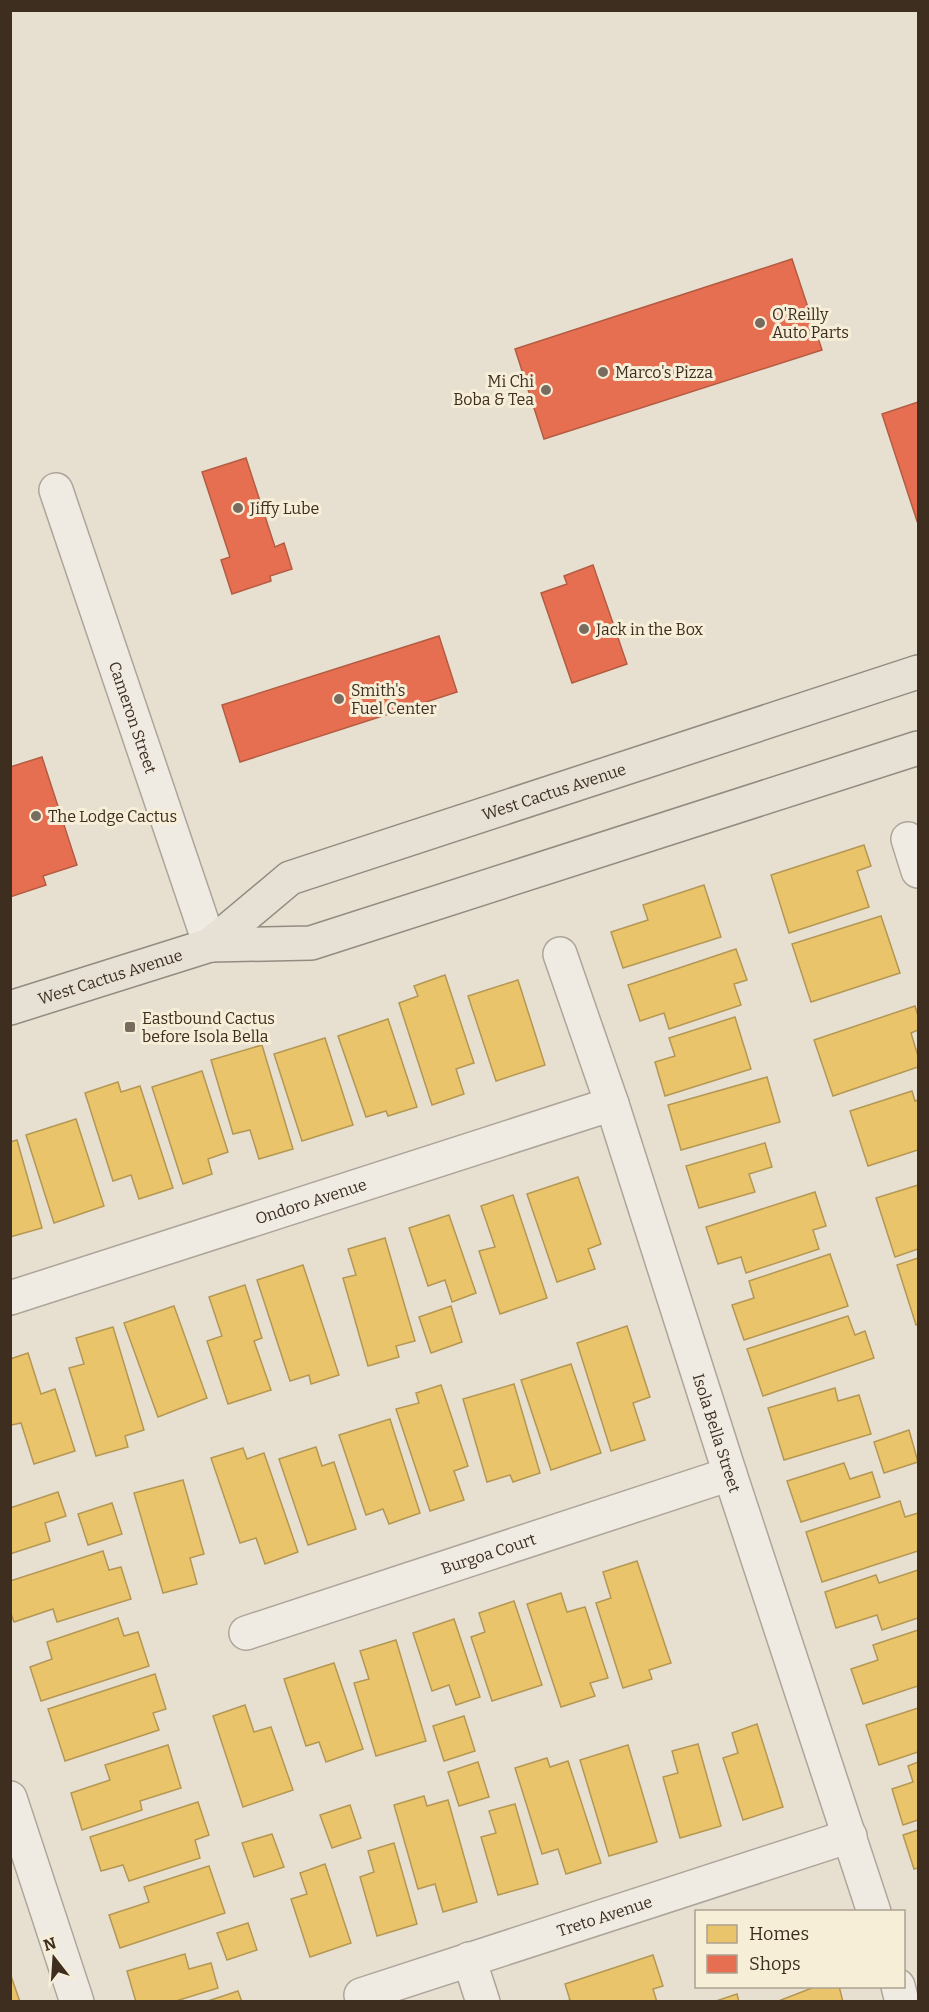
<svg xmlns="http://www.w3.org/2000/svg" width="929" height="2012" font-family="Bitter,serif">
<rect width="100%" height="100%" fill="#e7e0d1"/>
<g fill="#e9c46a" stroke="#b59754" stroke-width="1.5">
<polygon points="864,845 871,866 857,871 869,907 789,933 771,875"/>
<polygon points="704,885 721,937 623,968 611,932 648,920 643,905"/>
<polygon points="881,916 900,973 811,1002 792,944"/>
<polygon points="736,949 747,980 734,984 741,1005 669,1029 664,1013 640,1021 628,985"/>
<polygon points="445,975 474,1063 456,1069 464,1094 432,1105 399,1003 418,996 414,986"/>
<polygon points="518,980 545,1065 496,1081 468,996"/>
<polygon points="915,1006 918,1016 918,1030 911,1033 918,1056 918,1067 833,1096 814,1040"/>
<polygon points="735,1017 751,1069 665,1096 655,1062 675,1056 669,1038"/>
<polygon points="388,1019 417,1107 388,1116 386,1111 366,1117 338,1036"/>
<polygon points="325,1038 353,1125 302,1141 274,1054"/>
<polygon points="262,1045 293,1149 259,1159 250,1130 233,1134 211,1060"/>
<polygon points="202,1071 228,1152 208,1159 212,1174 183,1184 152,1087"/>
<polygon points="767,1077 780,1122 681,1150 668,1105"/>
<polygon points="118,1082 121,1092 140,1086 173,1188 139,1199 131,1175 113,1181 85,1093"/>
<polygon points="912,1091 915,1101 918,1100 918,1150 868,1166 850,1111"/>
<polygon points="76,1119 104,1206 54,1223 26,1135"/>
<polygon points="17,1140 42,1228 10,1237 10,1142"/>
<polygon points="765,1143 772,1167 749,1174 755,1192 699,1208 686,1166"/>
<polygon points="578,1177 601,1244 588,1249 595,1269 557,1282 527,1194"/>
<polygon points="918,1185 918,1249 895,1257 876,1198"/>
<polygon points="815,1192 826,1226 813,1230 819,1249 746,1273 741,1257 718,1264 706,1227"/>
<polygon points="513,1195 547,1298 500,1314 479,1251 495,1247 481,1206"/>
<polygon points="449,1215 476,1293 452,1302 445,1280 428,1286 409,1228"/>
<polygon points="385,1238 415,1341 396,1346 399,1357 368,1366 343,1278 356,1275 348,1249"/>
<polygon points="830,1254 848,1306 744,1340 732,1305 754,1298 749,1281"/>
<polygon points="918,1258 918,1324 916,1325 897,1265"/>
<polygon points="303,1265 339,1375 311,1384 309,1375 290,1381 257,1280"/>
<polygon points="245,1285 262,1338 254,1341 271,1390 228,1404 207,1341 222,1336 209,1297"/>
<polygon points="174,1306 207,1398 158,1417 124,1323"/>
<polygon points="451,1306 462,1342 431,1353 419,1317"/>
<polygon points="848,1316 855,1335 865,1331 874,1358 763,1396 747,1349"/>
<polygon points="627,1326 650,1397 633,1403 645,1440 611,1451 577,1343"/>
<polygon points="113,1327 144,1430 125,1436 128,1447 96,1456 69,1368 84,1364 76,1338"/>
<polygon points="28,1353 41,1394 55,1389 75,1451 34,1464 21,1423 12,1425 10,1421 10,1359"/>
<polygon points="571,1364 601,1453 551,1470 521,1380"/>
<polygon points="514,1384 540,1473 513,1482 510,1475 487,1482 463,1399"/>
<polygon points="441,1385 468,1466 454,1471 464,1500 430,1511 396,1409 419,1403 416,1393"/>
<polygon points="835,1388 838,1401 859,1395 871,1434 784,1460 768,1408"/>
<polygon points="390,1419 420,1513 389,1524 383,1509 366,1515 339,1435"/>
<polygon points="909,1430 918,1462 884,1473 874,1442"/>
<polygon points="316,1447 322,1466 334,1462 356,1529 308,1545 279,1459"/>
<polygon points="243,1448 247,1459 264,1453 298,1552 265,1564 256,1538 240,1543 211,1458"/>
<polygon points="844,1463 850,1479 872,1472 880,1497 801,1522 787,1481"/>
<polygon points="183,1480 204,1554 190,1558 197,1584 163,1593 134,1493"/>
<polygon points="58,1492 66,1516 45,1523 50,1541 10,1554 10,1508"/>
<polygon points="900,1501 905,1517 918,1513 918,1551 822,1582 806,1532"/>
<polygon points="112,1503 122,1534 88,1545 78,1514"/>
<polygon points="103,1551 109,1570 121,1567 131,1599 57,1622 53,1609 14,1622 10,1611 10,1581"/>
<polygon points="637,1561 671,1663 649,1670 652,1679 623,1688 596,1603 611,1598 603,1572"/>
<polygon points="918,1570 918,1618 882,1630 877,1615 836,1628 825,1592 876,1575 879,1583"/>
<polygon points="561,1593 567,1612 585,1607 608,1678 590,1683 595,1696 561,1707 527,1604"/>
<polygon points="514,1601 542,1685 492,1701 471,1637 485,1632 479,1613"/>
<polygon points="118,1618 124,1636 138,1632 149,1666 41,1701 30,1667 52,1659 47,1642"/>
<polygon points="454,1619 480,1697 456,1705 449,1685 432,1691 413,1633"/>
<polygon points="918,1630 918,1686 863,1704 851,1669 878,1660 873,1645"/>
<polygon points="396,1640 426,1741 376,1756 354,1683 369,1679 360,1651"/>
<polygon points="334,1663 363,1749 326,1762 319,1742 306,1746 284,1679"/>
<polygon points="155,1674 166,1709 153,1713 159,1730 65,1761 48,1709"/>
<polygon points="245,1705 254,1732 271,1727 293,1790 243,1807 213,1716"/>
<polygon points="918,1708 918,1752 879,1765 866,1725"/>
<polygon points="464,1716 475,1751 444,1761 433,1726"/>
<polygon points="757,1724 783,1807 743,1820 723,1758 738,1753 732,1733"/>
<polygon points="698,1744 721,1826 680,1838 663,1777 678,1773 672,1751"/>
<polygon points="168,1745 181,1788 140,1801 142,1810 82,1830 71,1793 110,1780 105,1765"/>
<polygon points="628,1745 657,1842 609,1856 580,1760"/>
<polygon points="547,1758 550,1767 568,1761 601,1863 566,1874 558,1849 542,1854 515,1768"/>
<polygon points="478,1762 489,1797 459,1806 448,1772"/>
<polygon points="918,1762 918,1820 903,1825 892,1789 913,1782 908,1766"/>
<polygon points="424,1796 427,1806 448,1800 477,1902 443,1912 435,1884 418,1889 394,1805"/>
<polygon points="198,1802 209,1835 195,1840 200,1858 129,1881 123,1865 101,1871 90,1837"/>
<polygon points="515,1804 538,1884 498,1895 481,1837 496,1833 489,1811"/>
<polygon points="350,1805 361,1838 332,1848 320,1815"/>
<polygon points="918,1830 918,1868 914,1869 903,1835"/>
<polygon points="272,1834 284,1867 254,1877 242,1843"/>
<polygon points="394,1843 417,1924 377,1936 360,1877 374,1872 368,1851"/>
<polygon points="325,1864 351,1943 310,1957 291,1899 307,1894 300,1873"/>
<polygon points="209,1866 225,1913 120,1948 109,1915 149,1902 144,1887"/>
<polygon points="248,1923 257,1950 227,1960 217,1933"/>
<polygon points="185,1954 189,1969 211,1963 218,1988 173,2002 136,2002 127,1971"/>
<polygon points="653,1955 663,1986 653,1989 657,2002 564,2002 570,2000 565,1984"/>
<polygon points="10,1973 20,2002 10,2002"/>
<polygon points="817,1986 839,1986 843,2002 776,2002"/>
<polygon points="238,1991 242,2002 205,2002"/>
<polygon points="737,1994 739,2002 713,2002"/>
</g>
<g fill="#e76f51" stroke="#b45c42" stroke-width="1.5">
<polygon points="792,259 822,350 544,439 515,349"/>
<polygon points="918,402 918,520 917,521 882,414"/>
<polygon points="246,458 275,547 284,543 292,569 270,576 271,581 232,594 221,560 230,557 202,472"/>
<polygon points="593,565 627,664 572,683 541,593 567,584 564,576"/>
<polygon points="439,636 457,692 240,762 222,705"/>
<polygon points="42,757 77,865 43,876 46,885 10,897 10,767"/>
</g>
<g fill="none" stroke-linecap="round" stroke-linejoin="round">
<g stroke="#ada599" stroke-width="36">
<g id="street">
<path id="s1" d="M56,490L210,945"/>
<polyline points="908,839 918,871"/>
<path id="s2" d="M560,954L612,1104L730,1474L874,1912"/>
<path id="s3" d="M10,1298L612,1104"/>
<path id="s4" d="M246,1633L730,1474"/>
<polyline points="10,1798 77,2002"/>
<polyline points="469,1959 483,2002"/>
<polyline points="898,1986 902,2002"/>
<path id="s5" d="M361,1995L850,1836"/>
</g>
</g>
<g stroke="#928b80" stroke-width="36">
<g id="primary">
<path id="s6" d="M210,945L290,878L918,672"/>
<path id="s7" d="M10,1008L210,945L311,943L918,748"/>
</g>
</g>
<use href="#street" stroke="#efebe3" stroke-width="33"/>
<use href="#primary" stroke="#e6e1d4" stroke-width="33"/>
</g>
<g fill="#786c5e" stroke="#f7eed8" stroke-width="2">
<circle cx="760" cy="323" r="6"/>
<circle cx="603" cy="372" r="6"/>
<circle cx="546" cy="390" r="6"/>
<circle cx="238" cy="508" r="6"/>
<circle cx="584" cy="629" r="6"/>
<circle cx="339" cy="699" r="6"/>
<circle cx="36" cy="816" r="6"/>
<rect x="124" y="1021" width="12" height="12" rx="3"/>
</g>
<g text-anchor="middle" stroke-width="6" stroke-linejoin="round" paint-order="stroke">
<g font-size="16" fill="#3d2e20" stroke="#f7eed8" text-anchor="start">
<text x="772" y="320">O'Reilly<tspan x="772" dy="18">Auto Parts</tspan></text>
<text x="615" y="378">Marco's Pizza</text>
<text x="534" y="387" text-anchor="end">Mi Chi<tspan x="534" dy="18">Boba &amp; Tea</tspan></text>
<text x="250" y="514">Jiffy Lube</text>
<text x="596" y="635">Jack in the Box</text>
<text x="351" y="696">Smith's<tspan x="351" dy="18">Fuel Center</tspan></text>
<text x="48" y="822">The Lodge Cactus</text>
<text x="142" y="1024">Eastbound Cactus<tspan x="142" dy="18">before Isola Bella</tspan></text>
</g>
<g font-size="16" fill="#3d2e20" stroke="#f7eed8">
<text dy="6" stroke="none"><textPath href="#s1" startOffset="240">Cameron Street</textPath></text>
<text dy="6" stroke="none"><textPath href="#s6" startOffset="382">West Cactus Avenue</textPath></text>
<text dy="6" stroke="none"><textPath href="#s7" startOffset="105">West Cactus Avenue</textPath></text>
<text dy="6" stroke="none"><textPath href="#s3" startOffset="316">Ondoro Avenue</textPath></text>
<text dy="6" stroke="none"><textPath href="#s2" startOffset="504">Isola Bella Street</textPath></text>
<text dy="6" stroke="none"><textPath href="#s4" startOffset="255">Burgoa Court</textPath></text>
<text dy="6" stroke="none"><textPath href="#s5" startOffset="256">Treto Avenue</textPath></text>
</g>
</g>
<rect width="929" height="2012" fill="none" stroke="#3d2e20" stroke-width="24"/>
<rect x="695" y="1910" width="210" height="78" fill="#f7eed8" stroke="#ada18e" stroke-width="1.5"/>
<rect x="707" y="1925" width="30" height="18" fill="#e9c46a" stroke="#ada18e" stroke-width="1.5"/>
<text x="749" y="1940" font-size="18" fill="#3d2e20">Homes</text>
<rect x="707" y="1955" width="30" height="18" fill="#e76f51" stroke="#ada18e" stroke-width="1.5"/>
<text x="749" y="1970" font-size="18" fill="#3d2e20">Shops</text>
<g transform="translate(54 1958) rotate(343)" stroke="#f7eed8" stroke-width="4.5" paint-order="stroke">
<path d="M0-4.5L10 22L0 15L-10 22Z" fill="#3d2e20"/>
<text y="-9" font-size="16" font-weight="bold" text-anchor="middle" fill="#3d2e20">N</text>
</g>
</svg>
